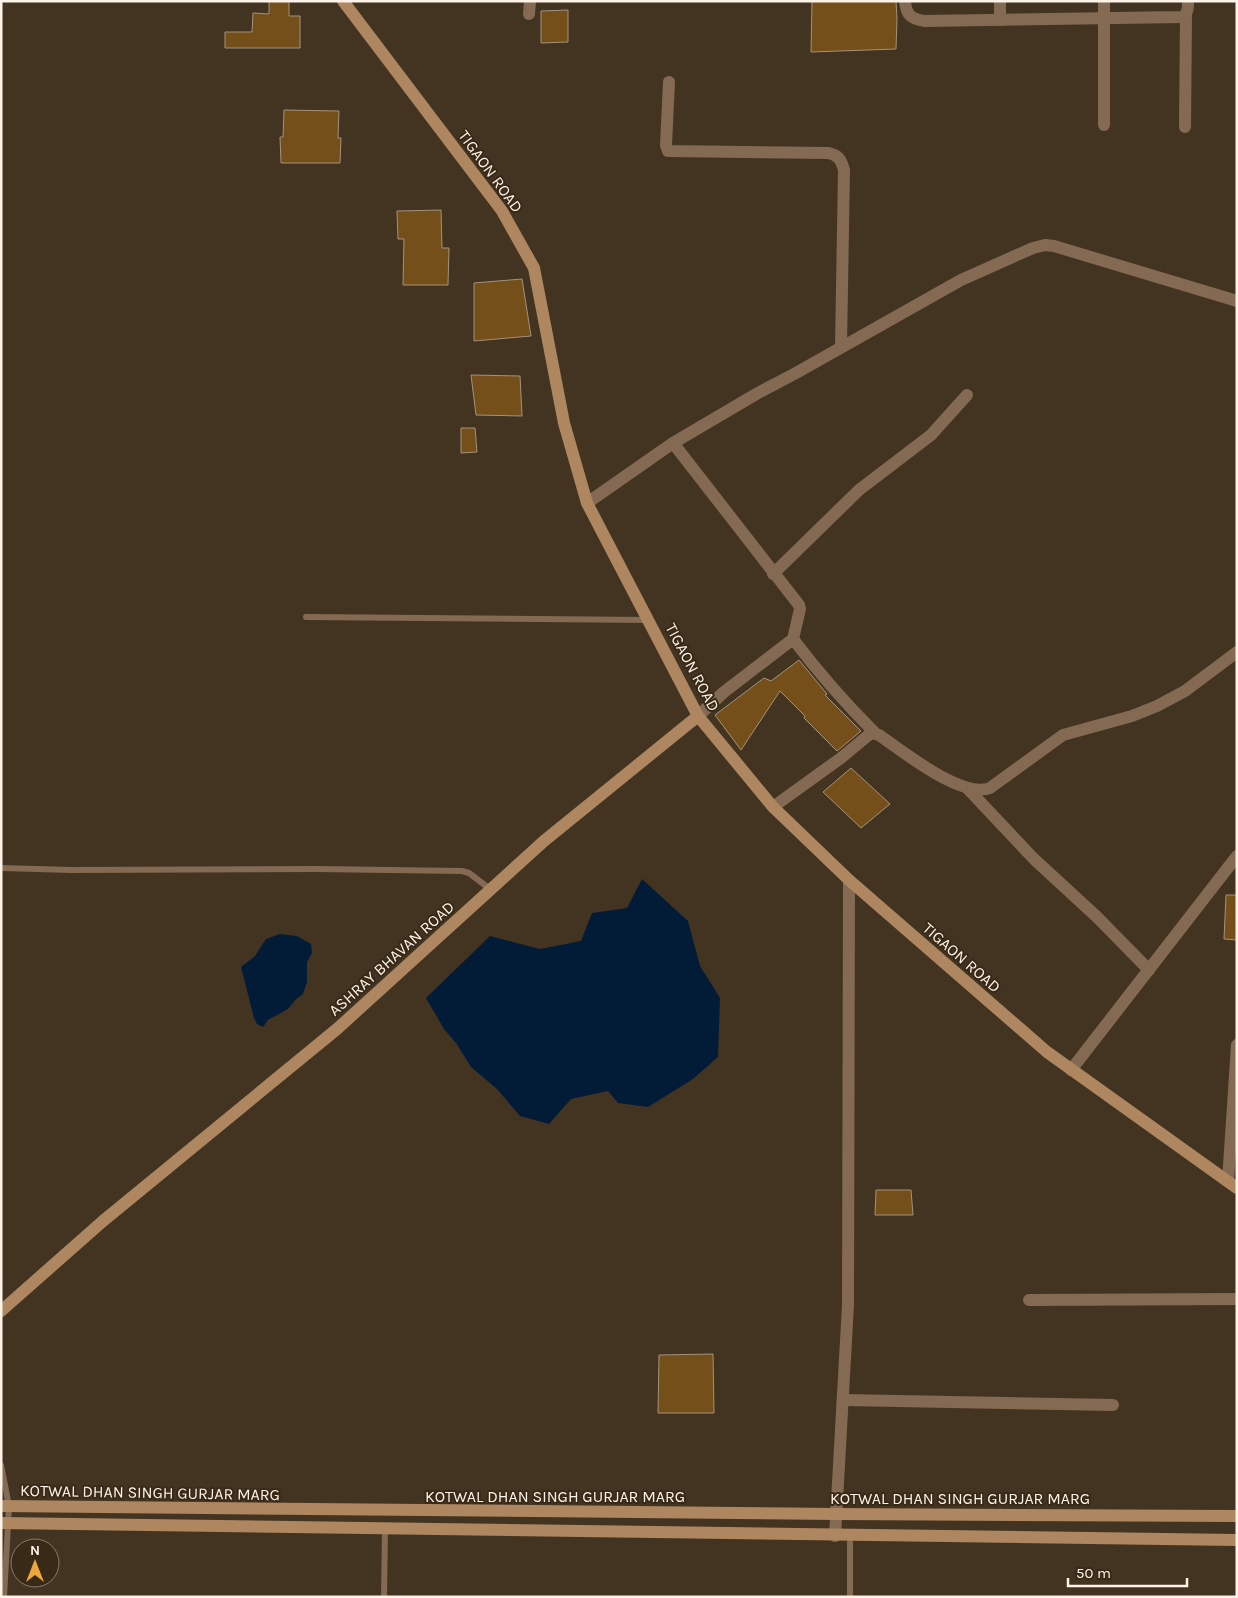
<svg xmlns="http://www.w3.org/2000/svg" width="1238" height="1598" font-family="Karla,sans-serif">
<rect width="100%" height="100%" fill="#433422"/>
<g fill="#021c38">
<polygon points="642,879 688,921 700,966 720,998 718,1057 693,1079 648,1107 618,1103 608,1091 571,1099 549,1124 520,1116 497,1089 471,1067 456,1043 444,1029 426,998 490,936 540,949 581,941 592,913 627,908"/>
<polygon points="280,934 297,936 311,944 312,953 307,962 307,982 303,994 296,999 288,1009 268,1020 263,1027 257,1024 254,1018 241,967 255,956 266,939"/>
</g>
<g fill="#754f19" stroke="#a3927d">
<polygon points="269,1 289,1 289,16 300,16 300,48 225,48 225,32 252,32 253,13 269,14"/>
<polygon points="812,1 896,1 897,19 896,49 811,52"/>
<polygon points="568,10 568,42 541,43 541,11"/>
<polygon points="284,110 339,111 338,138 341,138 340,163 281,163 280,137 283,137"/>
<polygon points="441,210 442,248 449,248 448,285 403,285 404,239 398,239 397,211"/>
<polygon points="522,279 531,336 474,341 474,283"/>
<polygon points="471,375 520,376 522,416 476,415"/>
<polygon points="461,428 475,428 477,452 461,453"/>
<polygon points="799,660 827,694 825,695 861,731 837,751 804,718 805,716 780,691 741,750 715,715 764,678 771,681"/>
<polygon points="851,768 890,804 861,828 823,792"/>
<polygon points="1226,895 1237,895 1237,940 1224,939"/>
<polygon points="876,1190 911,1190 913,1215 875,1215"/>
<polygon points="713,1354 714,1413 658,1413 659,1355"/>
</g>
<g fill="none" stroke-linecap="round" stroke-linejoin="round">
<g stroke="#846a52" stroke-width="6">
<polyline points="306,617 648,620"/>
<polyline points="1,868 72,870 317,869 462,871 469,873 490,889"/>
<polyline points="1,1465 9,1506 4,1597"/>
<polyline points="384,1597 385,1529"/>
<polyline points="850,1597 850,1536"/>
</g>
<g stroke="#846a52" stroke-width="12">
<path d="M905,1C906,15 911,19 925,21L1182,17C1188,14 1188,8 1188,1"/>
<polyline points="1000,1 1000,20"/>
<polyline points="1104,1 1104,125"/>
<polyline points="529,14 530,1"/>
<path d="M669,82L666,145L668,151L828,153C838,155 841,159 844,170L841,347"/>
<polyline points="1185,127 1186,15"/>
<polyline points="673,443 799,605 800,609 793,639 724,692 698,716"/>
<polyline points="587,503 673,443 758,393 796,373 961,280 1033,248 1045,245 1054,246 1237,301"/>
<polyline points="773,574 859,490 931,435 967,395"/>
<path d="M793,639C818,672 845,703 875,733"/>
<polyline points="968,789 1034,859 1097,917 1149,970"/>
<path d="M773,807L841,758L871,733L879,735C902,751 962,799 990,788L1063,735L1132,716L1157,706L1185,691L1237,652"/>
<polyline points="1071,1070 1237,856"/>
<polyline points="1228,1181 1237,1045"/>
<polyline points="1029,1300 1237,1299"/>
<polyline points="843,1400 1113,1405"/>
<polyline points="835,1536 848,1305 849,880"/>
</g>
<g stroke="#ae8660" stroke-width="12">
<polyline points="343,1 502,211 534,268 564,423 587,503 698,716 773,807 849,880 1047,1052 1237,1188"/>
<polyline points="1,1311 103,1221 337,1029 544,841 698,716"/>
<polyline points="1,1506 837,1514 1237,1516"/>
<polyline points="1,1523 1237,1540"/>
</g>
</g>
<g text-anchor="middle" stroke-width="4" stroke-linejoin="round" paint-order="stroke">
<g font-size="16" fill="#fdf3e8" stroke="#392a18">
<text transform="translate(491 171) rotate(54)" y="6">TIGAON ROAD</text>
<text transform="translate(693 667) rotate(62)" y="6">TIGAON ROAD</text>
<text transform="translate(962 957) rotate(41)" y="6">TIGAON ROAD</text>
<text transform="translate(391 958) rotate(-42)" y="6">ASHRAY BHAVAN ROAD</text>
<text transform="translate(150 1492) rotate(1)" y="6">KOTWAL DHAN SINGH GURJAR MARG</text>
<text x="555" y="1502">KOTWAL DHAN SINGH GURJAR MARG</text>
<text x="960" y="1504">KOTWAL DHAN SINGH GURJAR MARG</text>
</g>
</g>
<rect width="1238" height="1598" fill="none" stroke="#fdf3e8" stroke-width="5"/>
<g transform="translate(35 1563)"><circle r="24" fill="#392a18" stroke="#877a6b"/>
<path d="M0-4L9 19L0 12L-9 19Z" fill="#eda83b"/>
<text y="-8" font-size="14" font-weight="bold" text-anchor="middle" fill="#fdf3e8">N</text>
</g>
<path d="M1068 1578v8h119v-8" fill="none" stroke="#fdf3e8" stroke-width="2.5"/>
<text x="1076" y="1578" font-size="15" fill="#fdf3e8" stroke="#392a18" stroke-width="4" paint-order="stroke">50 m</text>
</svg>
